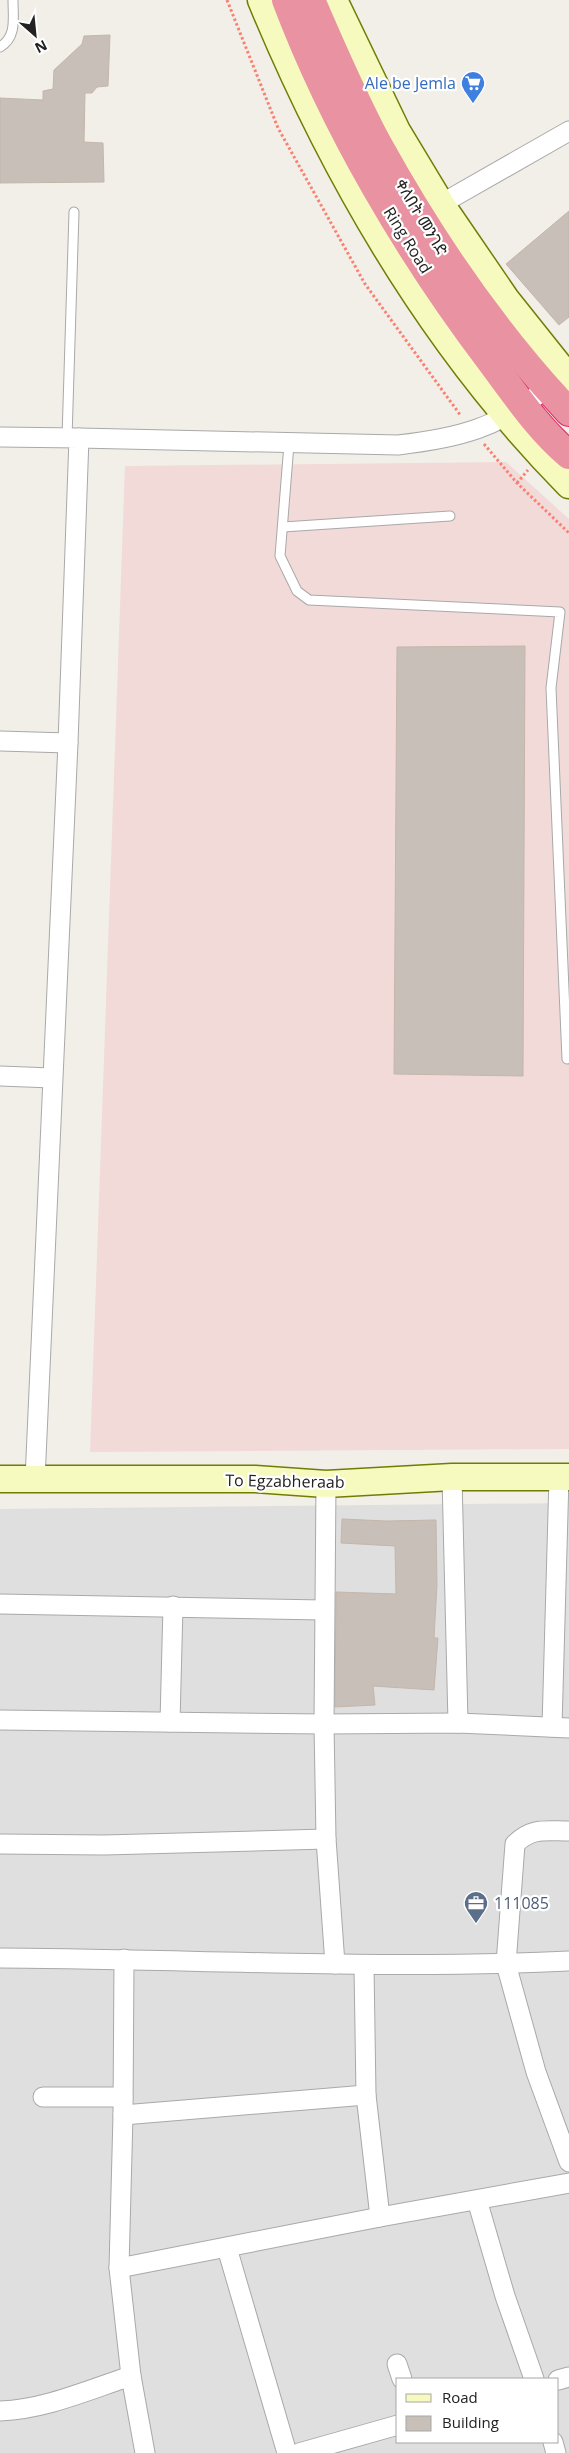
<svg xmlns="http://www.w3.org/2000/svg" width="569" height="2453" font-family="'Open Sans','Noto Sans Ethiopic',sans-serif">
<rect width="100%" height="100%" fill="#f2efe9"/>
<path fill="#e0dfdf" fill-rule="evenodd" d="M569,1503V2453H0V1509ZM398,2379H558V2442H398Z"/>
<polygon fill="#f2dad9" points="506,462 569,519 569,1449 90,1452 125,466"/>
<g fill="#c7bfb8" stroke="#c4b6ab">
<polygon points="110,35 108,86 97,87 92,93 85,93 84,142 103,143 104,182 0,183 0,98 43,100 43,91 53,89 54,70 82,44 84,36"/>
<polygon points="569,211 569,317 559,325 506,264"/>
<polygon points="525,646 523,1076 394,1074 397,647"/>
<polygon points="342,1519 386,1521 436,1520 437,1584 434,1638 438,1638 434,1690 373,1686 375,1705 335,1707 336,1592 396,1594 395,1546 341,1543"/>
</g>
<g fill="none" stroke-linecap="round" stroke-linejoin="round">
<g stroke="#a9a9a9" stroke-width="11">
<g id="lane">
<path d="M0,47C17,37 13,18 13,0"/>
<polyline points="67,438 74,212"/>
<polyline points="289,444 280,556 297,591 309,600 560,612 551,688 567,1059"/>
<polyline points="283,527 450,516"/>
</g>
</g>
<g stroke="#a9a9a9" stroke-width="21">
<g id="street">
<polyline points="441,204 569,131"/>
<polyline points="0,437 79,438 68,743 35,1480"/>
<path d="M79,438L398,445C459,438 499,428 546,388"/>
<polyline points="0,741 68,743"/>
<polyline points="0,1076 52,1078"/>
<polyline points="452,1477 458,1723"/>
<polyline points="326,1484 324,1724 326,1839 335,1964"/>
<polyline points="0,1604 323,1610"/>
<polyline points="0,1720 324,1724 458,1723 569,1728"/>
<polyline points="170,1722 173,1606"/>
<polyline points="552,1727 559,1477"/>
<path d="M569,1831C546,1831 532,1827 515,1844L506,1964L536,2072L569,2162"/>
<polyline points="0,1844 104,1845 326,1839"/>
<path d="M0,1958C190,1959 379,1970 569,1961"/>
<polyline points="124,1959 123,2115 119,2268 380,2217 366,2095 364,1966"/>
<polyline points="43,2097 123,2097"/>
<polyline points="123,2115 366,2095"/>
<polyline points="477,2200 505,2296 534,2379"/>
<polyline points="380,2217 569,2183"/>
<polyline points="227,2248 287,2453"/>
<polyline points="119,2268 131,2376 145,2453"/>
<polyline points="397,2364 402,2379"/>
<polyline points="558,2380 569,2377"/>
<path d="M0,2411C46,2409 88,2390 131,2376"/>
<polyline points="553,2442 556,2453"/>
<polyline points="299,2453 398,2425"/>
</g>
</g>
<g stroke="#707d05" stroke-width="29">
<g id="secondary">
<path d="M261,0C335,179 433,347 569,485"/>
<polyline points="334,0 397,131 441,204 506,299 569,378"/>
<polyline points="0,1479 255,1479 326,1484 452,1477 569,1477"/>
</g>
</g>
<g stroke="#dc2a67" stroke-width="30">
<g id="highway">
<path d="M286,0C334,127 409,254 491,362C515,394 538,429 569,455"/>
<path d="M311,0C332,48 353,98 378,144C431,240 494,332 569,412"/>
</g>
</g>
<g stroke="#fa8072" stroke-width="3" stroke-dasharray="2.5 2.5" stroke-linecap="butt">
<polyline points="227,0 278,128 365,284 461,416"/>
<polyline points="484,444 517,483 569,533"/>
<polyline points="517,483 528,470"/>
</g>
<use href="#lane" stroke="#fff" stroke-width="9"/>
<use href="#street" stroke="#fff" stroke-width="19"/>
<use href="#secondary" stroke="#f7fabf" stroke-width="26"/>
<use href="#highway" stroke="#e892a2" stroke-width="28"/>
</g>
<defs>
<g id="supermarket-pin" transform="scale(1.25)"><path d="M0 17L-7.5 6A9.5 9.5 0 1 1 7.5 6Z" fill="#3f7fe0" stroke="#fff"/><path d="M-6-5.5h2.5l.6 2H6L4.5 2H-2.5L-4.4-4H-6ZM-1.5 3.2a1.3 1.3 0 1 0 .1 0ZM3 3.2a1.3 1.3 0 1 0 .1 0Z" fill="#fff"/></g>
<g id="office-pin" transform="scale(1.25)"><path d="M0 17L-7.5 6A9.5 9.5 0 1 1 7.5 6Z" fill="#5c6f8a" stroke="#fff"/><path d="M-6-3h4V-5.5h4V-3h4V5H-6ZM-1-4.5V-3h2v-1.5ZM-6 0V1H6V0Z" fill="#fff"/></g>
</defs>
<g fill-rule="evenodd">
<use href="#supermarket-pin" x="473" y="83"/>
<use href="#office-pin" x="476" y="1903"/>
</g>
<g text-anchor="middle" stroke-width="4.5" stroke-linejoin="round" paint-order="stroke">
<g font-size="16" fill="#366cbe" stroke="#fff" text-anchor="end">
<text x="456" y="89">Ale be Jemla</text>
</g>
<g font-size="16" fill="#222" stroke="#fff">
<text transform="translate(422 217) rotate(59)" y="6">ቀለበት መንገድ</text>
<text transform="translate(408 240) rotate(58)" y="6">Ring Road</text>
<text transform="translate(285 1481) rotate(1)" y="6">To Egzabheraab</text>
</g>
<g font-size="16" fill="#4e5e75" stroke="#fff" text-anchor="start">
<text x="494" y="1909">111085</text>
</g>
</g>
<rect x="396" y="2378" width="162" height="65" fill="#ffffff" stroke="#a7a7a7"/>
<rect x="406" y="2394" width="25" height="8" fill="#f7fabf" stroke="#a7a7a7"/>
<text x="442" y="2403" font-size="15" fill="#222222">Road</text>
<rect x="406" y="2416" width="25" height="15" fill="#c7bfb8" stroke="#a7a7a7"/>
<text x="442" y="2428" font-size="15" fill="#222222">Building</text>
<g transform="translate(35 35) rotate(153)" stroke="#ffffff" stroke-width="4" paint-order="stroke">
<path d="M0-4L9 19L0 12L-9 19Z" fill="#222222"/>
<text y="-8" font-size="14" font-weight="bold" text-anchor="middle" fill="#222222">N</text>
</g>
</svg>
